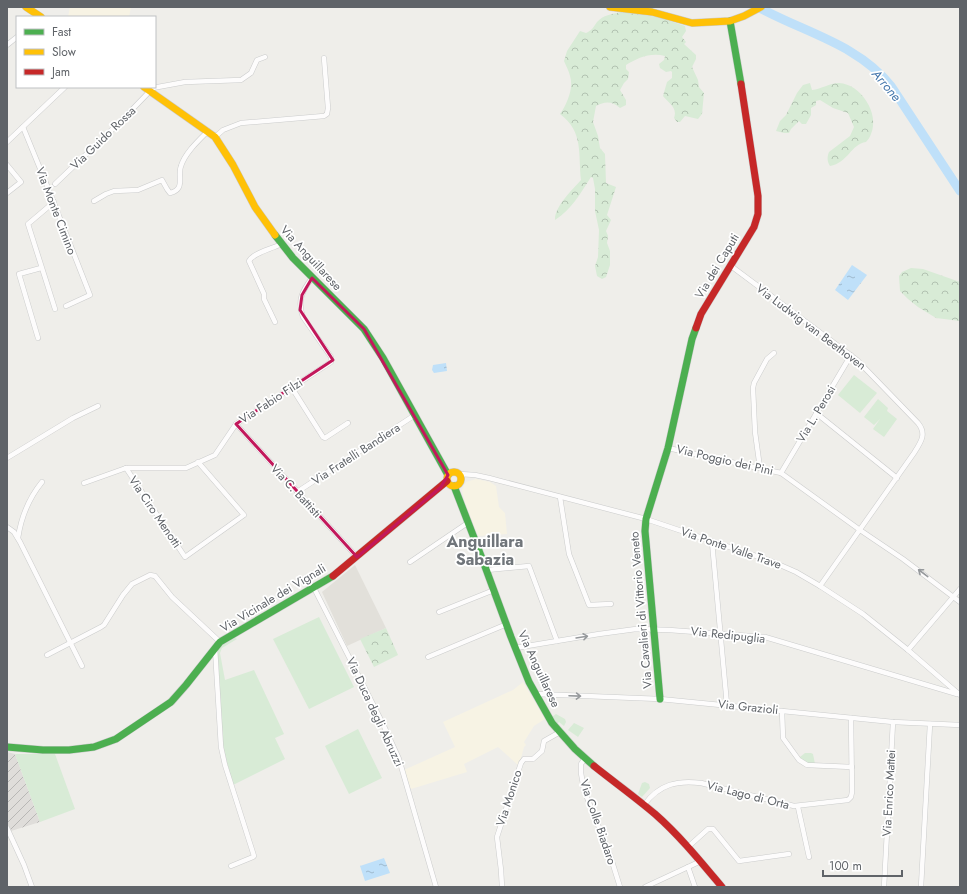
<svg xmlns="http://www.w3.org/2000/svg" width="967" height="894" font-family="Jost,sans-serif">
<defs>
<pattern id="industrial-furrows" width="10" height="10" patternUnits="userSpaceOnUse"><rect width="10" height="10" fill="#dfddda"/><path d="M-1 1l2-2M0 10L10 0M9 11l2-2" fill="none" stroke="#b8b7b5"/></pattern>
<pattern id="forest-crowns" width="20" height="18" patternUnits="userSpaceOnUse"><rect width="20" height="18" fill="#d8ebd6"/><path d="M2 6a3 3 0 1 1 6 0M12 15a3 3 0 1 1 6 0" fill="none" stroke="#b2c2b1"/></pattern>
<pattern id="water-ripples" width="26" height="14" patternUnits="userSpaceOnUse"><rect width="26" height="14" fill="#bfe0f9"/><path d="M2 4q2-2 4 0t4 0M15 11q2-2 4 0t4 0" fill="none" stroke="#9eb9cd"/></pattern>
</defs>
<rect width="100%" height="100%" fill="#efeeea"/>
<g fill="#f7f3e4">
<polygon points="70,7 131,7 129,17 68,17"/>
<polygon points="476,479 490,482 496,486 499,507 505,513 507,534 478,536 465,503 462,490 464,485 466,482"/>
<polygon points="523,682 545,719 534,726 524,742 526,745 524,747 519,766 498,747 464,764 467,772 411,789 404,770 455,747 443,722 513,690"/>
</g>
<polygon fill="url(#industrial-furrows)" points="7,752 15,754 40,822 11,831 7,822"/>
<polygon fill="#e2e0da" points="355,565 386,628 347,646 322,592"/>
<g fill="#d8ebd6">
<polygon points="854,375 877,393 860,413 838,395"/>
<polygon points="878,399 888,408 887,411 897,419 884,437 873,429 880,419 874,425 864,417"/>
<polygon points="319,617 354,687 309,709 273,639"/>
<polygon points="235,638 237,639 222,648 220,653 225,680 254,670 284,734 275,738 285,759 233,785 222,744 216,654 221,646"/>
<polygon points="556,714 565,719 566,722 564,726 559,722 557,724 552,717"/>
<polygon points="574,723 584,728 578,737 568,730"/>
<polygon points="358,729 382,778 349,794 325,746"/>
<path d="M805,753H811L813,754L815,764C809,764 803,763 800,757Z"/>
<polygon points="15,754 55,754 75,809 40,822"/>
<polygon points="645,782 649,784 650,788 642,797 638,794 642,783"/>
</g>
<g fill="url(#forest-crowns)">
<path d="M621,12L658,17L685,26L686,31L682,37L686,42L684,44L696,55V59L692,67L698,80L699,87L704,93L702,114L698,119L685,116L680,122H677L674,118C678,107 668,103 663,96L667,82L672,78V72L671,71L666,72L660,68L659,64L664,60L665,56C651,52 637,58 626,65V69L629,72L628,79L624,83L620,90L626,100V105L620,108C612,101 605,101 596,106L593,122L598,136L600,148L605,154L606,183L616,187L607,215L611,220L606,231L608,236L607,243L610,251V265L606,277L602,279L597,276L595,266L598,257L599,230L595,211V189L593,178L591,177C580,194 572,209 555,220C554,207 573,189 581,180C578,154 584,132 560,114C567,104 574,88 570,76C569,71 566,66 564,61L567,51L580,31L586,33C592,30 593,28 597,22C603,15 612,14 621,12Z"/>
<path d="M810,83L812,90C822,89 829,83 839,83C861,84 880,114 871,134C870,137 868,140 866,142C851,144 848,163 830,166C827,161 827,157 829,152L850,136L854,127L848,113L833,108L820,100L816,101V105L811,108V115L806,124H802L799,121L791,129L789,133H784L776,131L780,121L786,115L797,93L803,85Z"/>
<polygon points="911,268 923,269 960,282 960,321 936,318 918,307 908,299 900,291 899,276 902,272"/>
<polygon points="386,628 398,655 374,667 360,639"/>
</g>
<g fill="url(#water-ripples)">
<polygon points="852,265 867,275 848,300 835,290"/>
<polygon points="446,363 447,371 434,373 432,370 433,365"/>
<polygon points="384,858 390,873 365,881 360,866"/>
</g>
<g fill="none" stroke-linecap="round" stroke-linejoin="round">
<path stroke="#bfe0f9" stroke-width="9" d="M758,7C803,32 858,44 891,86L960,191"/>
<g stroke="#cbcccc" stroke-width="5.5">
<g id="street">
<polyline points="7,45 17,37"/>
<polyline points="147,89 185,82 241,80 251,73 257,60 265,57"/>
<polyline points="23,127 48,188 90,295 66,306"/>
<polyline points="215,137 223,130 241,123 324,116 327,114 328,108 324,58"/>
<polyline points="7,142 65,87"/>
<polyline points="7,165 21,182 7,193"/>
<polyline points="55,184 121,121 150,91"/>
<path d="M94,201L106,194L114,191L138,190L162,180L167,189L170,193C186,189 177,177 181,166C185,153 198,141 208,131"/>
<polyline points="54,202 28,224 55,309"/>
<path d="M731,266L857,360L918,423C927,434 921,442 914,453L820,586"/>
<path d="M275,322L264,299V294L249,261C253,253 273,248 282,244"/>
<polyline points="38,338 19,274 41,268"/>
<polyline points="292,388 323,437 325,438 348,423"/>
<polyline points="816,413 897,478"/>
<polyline points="236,424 357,557"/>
<polyline points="668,448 781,473 860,530 903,559 960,602"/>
<polyline points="7,458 73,418 98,406"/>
<polyline points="126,468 185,557 244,515 198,462"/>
<polyline points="760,468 755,432 753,388 754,383 767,359 774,353"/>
<polyline points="781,473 851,355"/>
<polyline points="460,474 475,475 489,478 646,519 771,561 796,572 820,586 863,614 908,650 960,695"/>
<path d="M84,483L126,468H186L215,455L236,424L331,362V357L303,317C297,301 302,291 312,278"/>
<polyline points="297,492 415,415"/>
<polyline points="560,497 569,554 589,605 611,604"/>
<polyline points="7,527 14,532 20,542 82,666"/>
<path d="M18,538C21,518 29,498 42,482"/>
<polyline points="712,542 727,705"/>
<polyline points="410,562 469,522"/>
<polyline points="487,570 529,566 557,641"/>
<polyline points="314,588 383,724 399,759 436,887"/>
<polyline points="439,612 494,590"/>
<polyline points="215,648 221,747 225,765 254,856 253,857 231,866"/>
<polyline points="515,648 599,634 636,629 669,630 765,637 957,694"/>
<polyline points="908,650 960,589"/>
<polyline points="47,655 101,627 104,625 123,595 132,584 150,575 155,576 172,597 220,642"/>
<polyline points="428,657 507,624"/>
<polyline points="536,694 660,699 893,722 960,725"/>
<polyline points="782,711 783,738 799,760 807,765 852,767"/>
<polyline points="585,758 581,764 581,773 584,790 610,855 620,887"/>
<path d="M644,805C659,784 678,780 701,783L794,806L848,800L851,797L852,792L851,718"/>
<polyline points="798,807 809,857"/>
<polyline points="7,828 24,865 32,887"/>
<polyline points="688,847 708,829 713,829 739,861 789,854"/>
<polyline points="688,867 695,887"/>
<polyline points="502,887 501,870 497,837 521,763 524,759 533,759 542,751 544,741 560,732"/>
<polyline points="645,887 701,861"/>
<polyline points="884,887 893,722"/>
<polyline points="921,887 930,724"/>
</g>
</g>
<g stroke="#cacacb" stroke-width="8">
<g id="fast">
<polyline points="730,21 741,84"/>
<polyline points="275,235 293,258 364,329 383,358 448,475"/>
<polyline points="454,486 483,561 511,637 529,682 552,723 575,749 594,766"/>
<polyline points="660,699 645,531 646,519 668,448 692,339 696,328"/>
<polyline points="7,747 43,750 69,750 94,747 116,739 171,702 186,685 220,642 333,576"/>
</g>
</g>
<g stroke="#cacacb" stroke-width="8">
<g id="slow">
<polyline points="26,7 41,17"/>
<polyline points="610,7 652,12 692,23 730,21 744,16 761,7"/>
<polyline points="144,87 215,137 233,165 255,207 275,235"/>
<circle cx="454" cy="479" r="7"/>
</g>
</g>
<g stroke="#cacacb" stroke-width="8">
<g id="jam">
<polyline points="696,328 701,314 754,227 758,214 758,196 741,84"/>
<polyline points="333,576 447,481"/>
<path d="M594,766C614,782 635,797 655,814C680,836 701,862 722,887"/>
</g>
</g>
<use href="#street" stroke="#fdfcfc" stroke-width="4.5"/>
<use href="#fast" stroke="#4caf50" stroke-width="7"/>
<use href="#slow" stroke="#ffc107" stroke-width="7"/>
<use href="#jam" stroke="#c62828" stroke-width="7"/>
</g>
<defs><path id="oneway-shaft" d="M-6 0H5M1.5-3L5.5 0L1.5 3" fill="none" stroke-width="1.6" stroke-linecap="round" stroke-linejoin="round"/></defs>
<g stroke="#96999c">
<use href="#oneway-shaft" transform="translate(923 573) rotate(-143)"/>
<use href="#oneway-shaft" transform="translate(582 637) rotate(-9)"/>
<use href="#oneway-shaft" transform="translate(575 696) rotate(2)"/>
</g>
<path fill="none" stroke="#c2185b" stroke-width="3" stroke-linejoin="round" d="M312,278L364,329L448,475L441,487L357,557L236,424L333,360L300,310L302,295Z"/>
<g text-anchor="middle" stroke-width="3.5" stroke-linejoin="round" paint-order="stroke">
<g font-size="12" fill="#5f6368" stroke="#fff">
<text transform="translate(103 138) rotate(-44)" y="4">Via Guido Rossa</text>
<text transform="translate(56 211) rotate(69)" y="4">Via Monte Cimino</text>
<text transform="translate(311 258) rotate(47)" y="4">Via Anguillarese</text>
<text transform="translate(717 266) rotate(-59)" y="4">Via dei Caputi</text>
<text transform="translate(811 327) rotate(37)" y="4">Via Ludwig van Beethoven</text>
<text transform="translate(271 401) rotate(-33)" y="4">Via Fabio Filzi</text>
<text transform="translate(816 414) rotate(-59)" y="4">Via L. Perosi</text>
<text transform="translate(356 454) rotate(-33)" y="4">Via Fratelli Bandiera</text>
<text transform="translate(725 460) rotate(13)" y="4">Via Poggio dei Pini</text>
<text transform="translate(296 491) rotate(47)" y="4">Via C. Battisti</text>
<text transform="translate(155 512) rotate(56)" y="4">Via Ciro Menotti</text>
<text transform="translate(731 548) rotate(19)" y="4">Via Ponte Valle Trave</text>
<text transform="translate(273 598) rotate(-31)" y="4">Via Vicinale dei Vignali</text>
<text transform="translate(641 610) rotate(-95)" y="4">Via Cavalieri di Vittorio Veneto</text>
<text transform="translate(728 635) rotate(6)" y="4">Via Redipuglia</text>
<text transform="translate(539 669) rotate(65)" y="4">Via Anguillarese</text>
<text transform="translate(748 707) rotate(6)" y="4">Via Grazioli</text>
<text transform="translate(375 712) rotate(65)" y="4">Via Duca degli Abruzzi</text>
<text transform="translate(889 793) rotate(-87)" y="4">Via Enrico Mattei</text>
<text transform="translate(748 795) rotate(14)" y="4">Via Lago di Orta</text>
<text transform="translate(509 798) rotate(-72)" y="4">Via Monico</text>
<text transform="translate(598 822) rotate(71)" y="4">Via Colle Biadaro</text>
</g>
<g font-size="13" font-style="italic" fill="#4174aa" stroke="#fff">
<text transform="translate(887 85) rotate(50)" y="5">Arrone</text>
</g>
<g font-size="16" font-weight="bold" fill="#70757a" stroke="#fff">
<text x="485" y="547">Anguillara<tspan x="485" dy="18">Sabazia</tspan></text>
</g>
</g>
<rect width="967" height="894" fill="none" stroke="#5f6368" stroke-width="16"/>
<rect x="16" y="16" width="140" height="72" fill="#ffffff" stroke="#bfc1c3"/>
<rect x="24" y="29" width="20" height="6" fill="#4caf50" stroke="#bfc1c3"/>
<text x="52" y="36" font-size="12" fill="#5f6368">Fast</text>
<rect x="24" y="49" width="20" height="6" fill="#ffc107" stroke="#bfc1c3"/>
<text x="52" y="56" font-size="12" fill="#5f6368">Slow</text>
<rect x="24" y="69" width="20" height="6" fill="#c62828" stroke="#bfc1c3"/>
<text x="52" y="76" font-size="12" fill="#5f6368">Jam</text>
<path d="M823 870v6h79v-6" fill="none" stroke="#5f6368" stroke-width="2"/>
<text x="829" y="870" font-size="12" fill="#5f6368" stroke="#ffffff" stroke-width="3" paint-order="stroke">100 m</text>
</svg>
